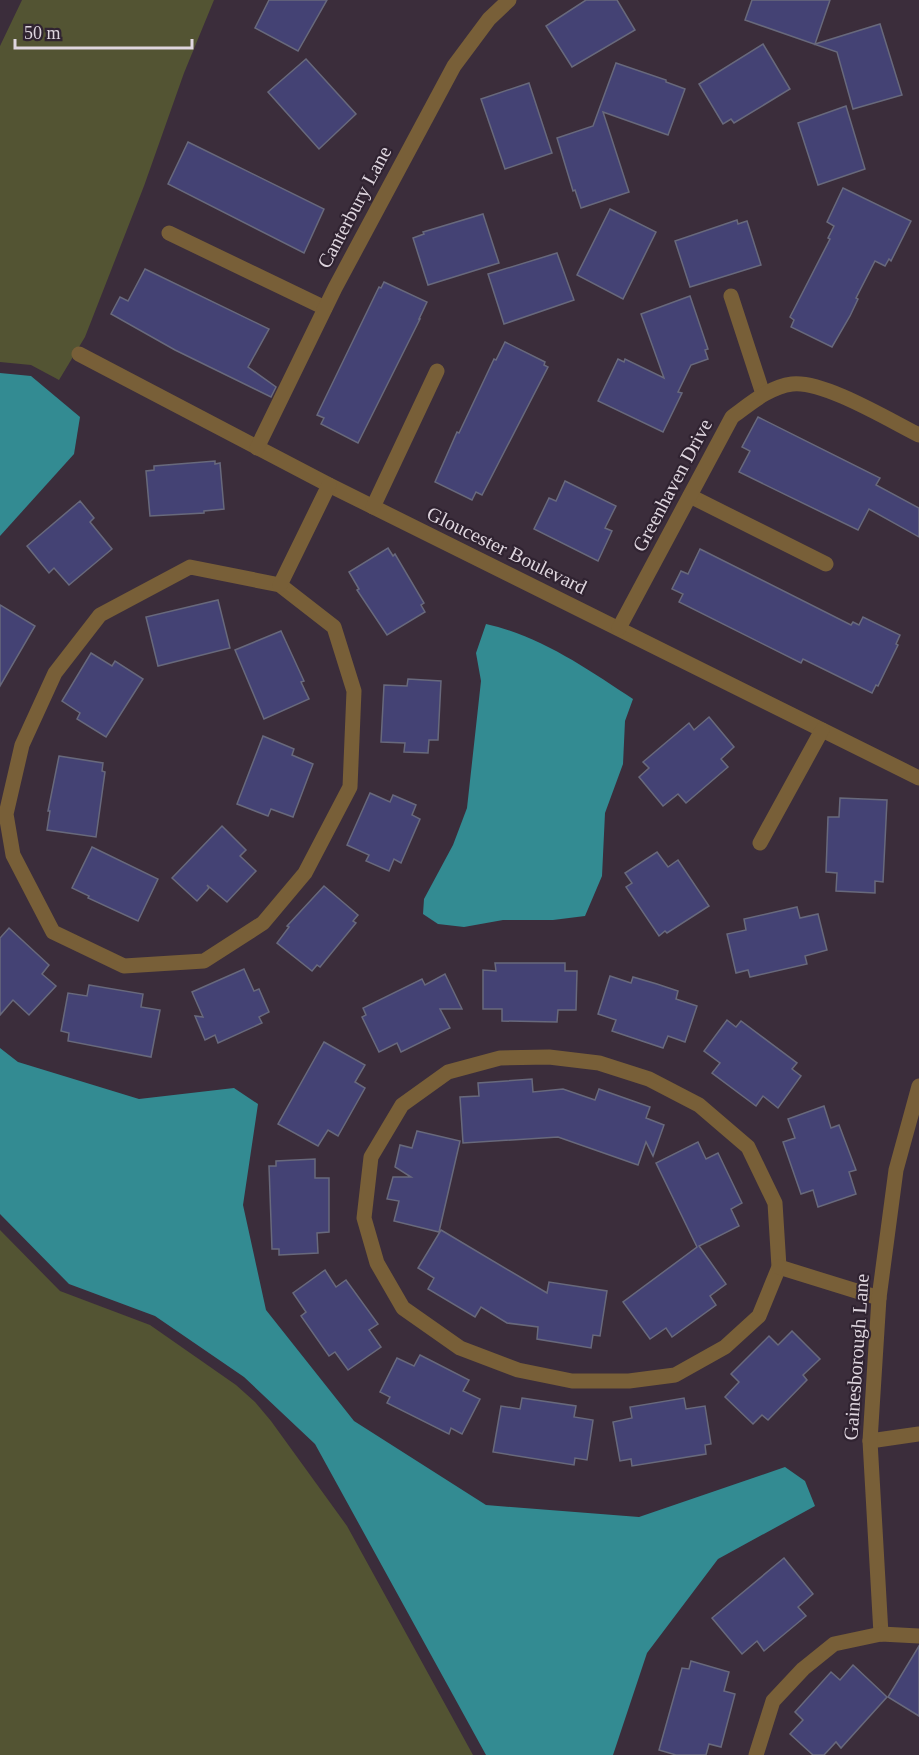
<svg xmlns="http://www.w3.org/2000/svg" width="919" height="1755" font-family="'Times New Roman',serif">
<rect width="100%" height="100%" fill="#3b2d3b"/>
<g fill="#535433">
<polygon points="22,0 214,0 184,73 144,186 85,337 59,380 31,365 0,362 0,46"/>
<polygon points="0,1230 60,1291 150,1325 236,1385 255,1402 271,1421 347,1526 473,1755 0,1755"/>
</g>
<g fill="#338b92">
<polygon points="0,373 31,376 80,417 74,454 0,536"/>
<path d="M486,624C541,636 587,669 633,699L625,721L623,764L605,813L602,876L585,916L553,920H503L464,927L438,924L423,914L424,899L453,845L467,808L481,681L476,653Z"/>
<polygon points="0,1048 18,1062 139,1099 234,1088 258,1104 243,1205 266,1310 354,1421 486,1505 639,1517 785,1467 805,1481 815,1506 718,1559 647,1653 613,1755 486,1755 315,1444 244,1377 155,1316 69,1284 0,1214"/>
</g>
<g fill="#444274" stroke="#68697c" stroke-width="1.5">
<polygon points="269,0 327,0 298,51 255,28"/>
<polygon points="586,0 617,0 635,30 572,67 546,26"/>
<polygon points="752,0 830,0 815,44 880,24 902,95 853,109 837,52 745,20"/>
<polygon points="763,44 790,89 734,123 731,119 723,124 699,84"/>
<polygon points="306,59 356,114 319,149 268,92"/>
<polygon points="616,63 666,80 666,82 685,89 668,135 603,112 629,192 581,208 575,190 573,191 557,138 593,126"/>
<polygon points="529,83 552,153 505,169 481,99"/>
<polygon points="846,106 865,169 818,185 798,123"/>
<polygon points="188,142 324,209 304,253 168,184"/>
<polygon points="843,188 911,221 891,261 889,259 885,266 875,261 856,298 858,299 850,316 832,347 791,327 794,320 790,317 830,239 828,238 834,226 827,222"/>
<polygon points="610,209 656,232 623,299 577,275"/>
<polygon points="483,214 499,263 428,285 413,238 424,234 423,232"/>
<polygon points="737,220 738,224 747,221 761,265 690,287 675,241"/>
<polygon points="557,253 574,300 504,324 488,274"/>
<polygon points="145,269 269,329 248,367 276,387 271,397 175,350 111,314 120,297 128,301"/>
<polygon points="384,282 427,302 419,319 420,319 358,443 321,424 324,418 317,415 379,287 381,288"/>
<polygon points="690,296 708,349 705,350 708,359 691,365 678,392 682,393 663,432 598,401 618,359 624,362 625,359 664,378 641,314"/>
<polygon points="505,342 545,362 544,365 548,367 482,495 476,492 472,500 435,482 457,432 459,433 494,359 496,360"/>
<polygon points="758,417 880,478 876,485 919,508 919,537 869,509 858,530 739,472 750,451 742,447"/>
<polygon points="215,461 215,464 220,463 224,509 204,511 204,513 150,516 146,471 154,470 154,466"/>
<polygon points="565,481 616,506 605,528 612,531 598,561 534,529 549,498 556,501"/>
<polygon points="80,501 94,518 90,522 112,549 69,585 54,568 49,573 27,546"/>
<polygon points="388,548 393,556 395,554 424,603 421,605 425,612 387,635 357,590 359,589 349,572"/>
<polygon points="700,549 851,625 853,622 859,625 863,617 900,635 896,644 898,645 878,686 876,685 872,693 803,659 801,663 679,602 683,594 672,589 681,571 688,574"/>
<polygon points="218,600 230,648 158,666 146,617"/>
<polygon points="0,605 35,626 0,686"/>
<polygon points="281,631 304,681 301,682 309,699 264,719 235,650"/>
<polygon points="91,653 112,666 115,661 143,679 106,737 77,719 80,713 62,701"/>
<polygon points="408,679 441,681 438,740 429,740 428,753 404,752 405,743 381,742 384,685 407,686"/>
<polygon points="709,717 734,747 721,759 728,767 686,803 678,794 663,806 639,777 649,768 643,762 689,723 694,730"/>
<polygon points="263,736 294,749 292,755 313,764 293,817 271,809 268,816 237,804"/>
<polygon points="59,756 103,763 102,771 105,772 96,837 47,830 50,811 48,811"/>
<polygon points="370,793 390,802 393,795 416,805 412,815 420,819 401,863 394,859 389,871 366,861 369,855 347,845"/>
<polygon points="840,798 887,800 883,882 875,881 875,893 836,891 837,873 826,872 828,817 839,817"/>
<polygon points="222,826 246,850 240,856 256,871 227,902 207,885 209,888 197,901 172,878"/>
<polygon points="92,847 158,879 138,921 88,898 89,896 72,888"/>
<polygon points="657,852 668,867 678,860 709,906 667,933 665,931 659,936 626,887 632,883 625,873"/>
<polygon points="324,886 358,915 353,921 356,923 320,967 317,965 312,971 277,943 289,927 287,926"/>
<polygon points="797,907 800,918 818,914 827,950 805,956 807,964 750,977 748,970 736,973 727,934 746,930 744,919"/>
<polygon points="9,928 49,965 42,974 56,986 29,1015 13,1000 0,1015 0,938"/>
<polygon points="495,963 565,963 565,971 577,971 576,1010 558,1010 557,1022 502,1021 502,1009 483,1009 483,970 496,971"/>
<polygon points="244,969 254,991 259,989 269,1012 259,1017 262,1023 218,1043 215,1035 205,1040 195,1016 203,1017 192,992"/>
<polygon points="445,974 462,1009 440,1009 450,1028 401,1052 397,1043 379,1052 362,1017 366,1015 363,1008 422,979 425,985"/>
<polygon points="610,976 631,983 633,977 657,984 678,991 676,999 697,1006 685,1042 668,1036 663,1048 612,1031 616,1020 598,1014"/>
<polygon points="89,985 143,994 141,1007 160,1010 151,1057 68,1041 69,1033 61,1031 68,993 87,996"/>
<polygon points="727,1020 736,1027 741,1021 797,1063 792,1069 801,1076 778,1108 763,1096 756,1106 712,1073 720,1063 704,1051"/>
<polygon points="324,1042 365,1065 355,1082 365,1088 338,1136 328,1130 318,1146 278,1124"/>
<polygon points="532,1079 533,1092 563,1089 595,1100 599,1089 650,1107 646,1118 664,1125 653,1156 646,1142 638,1165 558,1137 463,1143 460,1097 479,1096 478,1083"/>
<polygon points="824,1106 831,1128 839,1125 856,1170 849,1172 856,1194 818,1207 813,1190 801,1194 783,1142 795,1138 788,1119"/>
<polygon points="417,1131 460,1141 439,1232 394,1221 399,1201 387,1199 393,1177 411,1177 395,1167 400,1145 412,1148"/>
<polygon points="698,1142 706,1159 718,1153 742,1203 731,1209 739,1226 699,1246 726,1284 710,1296 716,1305 672,1337 666,1328 650,1339 623,1302 697,1247 656,1163"/>
<polygon points="315,1159 315,1178 329,1178 329,1232 317,1233 318,1253 279,1255 279,1249 272,1249 269,1166 276,1166 276,1161"/>
<polygon points="441,1230 547,1293 549,1282 607,1291 600,1336 593,1335 591,1348 537,1339 538,1327 507,1323 481,1307 475,1317 428,1289 434,1278 418,1268"/>
<polygon points="325,1270 336,1287 346,1280 378,1324 369,1330 381,1347 348,1370 335,1352 329,1356 301,1316 306,1312 293,1293"/>
<polygon points="792,1331 820,1359 803,1375 807,1380 768,1420 762,1415 753,1424 725,1397 739,1382 731,1374 769,1336 778,1345"/>
<polygon points="420,1355 469,1380 463,1391 480,1399 462,1434 451,1428 449,1434 387,1403 390,1397 380,1392 397,1358 414,1366"/>
<polygon points="522,1398 576,1406 574,1417 593,1420 587,1460 575,1458 574,1465 493,1452 501,1406 520,1409"/>
<polygon points="684,1398 686,1409 705,1406 711,1444 705,1445 706,1454 632,1466 631,1459 620,1461 613,1422 632,1418 630,1407"/>
<polygon points="784,1558 813,1594 798,1607 806,1616 764,1651 757,1641 742,1654 712,1618"/>
<polygon points="919,1646 919,1716 888,1697"/>
<polygon points="691,1661 729,1672 724,1691 735,1694 721,1747 709,1744 706,1755 676,1755 659,1750 682,1668 689,1669"/>
<polygon points="853,1665 887,1697 841,1748 836,1742 824,1755 813,1755 790,1734 803,1720 795,1712 831,1672 840,1680"/>
</g>
<g fill="none" stroke-linecap="round" stroke-linejoin="round">
<g stroke="#785f38" stroke-width="15">
<polyline points="169,233 325,308"/>
<polyline points="731,296 763,394"/>
<polyline points="79,354 329,485 919,778"/>
<polyline points="257,448 335,288 454,66 489,19 509,0"/>
<polyline points="690,496 826,564"/>
<polyline points="373,507 437,371"/>
<polygon points="190,567 280,585 334,627 354,691 350,787 305,873 263,923 204,961 124,966 53,932 13,855 6,814 22,745 55,673 100,615"/>
<polyline points="280,585 329,485"/>
<path d="M619,628L732,417C750,404 769,387 792,384C823,380 889,420 919,435"/>
<polyline points="760,843 822,730"/>
<polygon points="549,1057 599,1063 649,1079 699,1105 748,1147 775,1203 779,1267 759,1316 725,1347 675,1375 629,1381 572,1381 518,1370 460,1348 403,1308 377,1263 364,1218 371,1157 402,1105 448,1072 500,1058"/>
<polyline points="779,1267 879,1298"/>
<polyline points="870,1441 919,1434"/>
<polyline points="881,1634 870,1441 879,1298 896,1170 919,1086"/>
<polyline points="756,1755 773,1701 803,1669 834,1644 881,1634 919,1636"/>
</g>
</g>
<g text-anchor="middle" stroke-width="4.5" stroke-linejoin="round" paint-order="stroke">
<g font-size="20" fill="#dfd6df" stroke="#302331">
<text transform="translate(354 207) rotate(-62)" y="7">Canterbury Lane</text>
<text transform="translate(672 485) rotate(-62)" y="7">Greenhaven Drive</text>
<text transform="translate(507 550) rotate(26)" y="7">Gloucester Boulevard</text>
<text transform="translate(856 1357) rotate(-86)" y="7">Gainesborough Lane</text>
</g>
</g>
<path d="M15 39v9h177v-9" fill="none" stroke="#dfd6df" stroke-width="3"/>
<text x="24" y="39" font-size="18" fill="#dfd6df" stroke="#302331" stroke-width="4.5" paint-order="stroke">50 m</text>
</svg>
